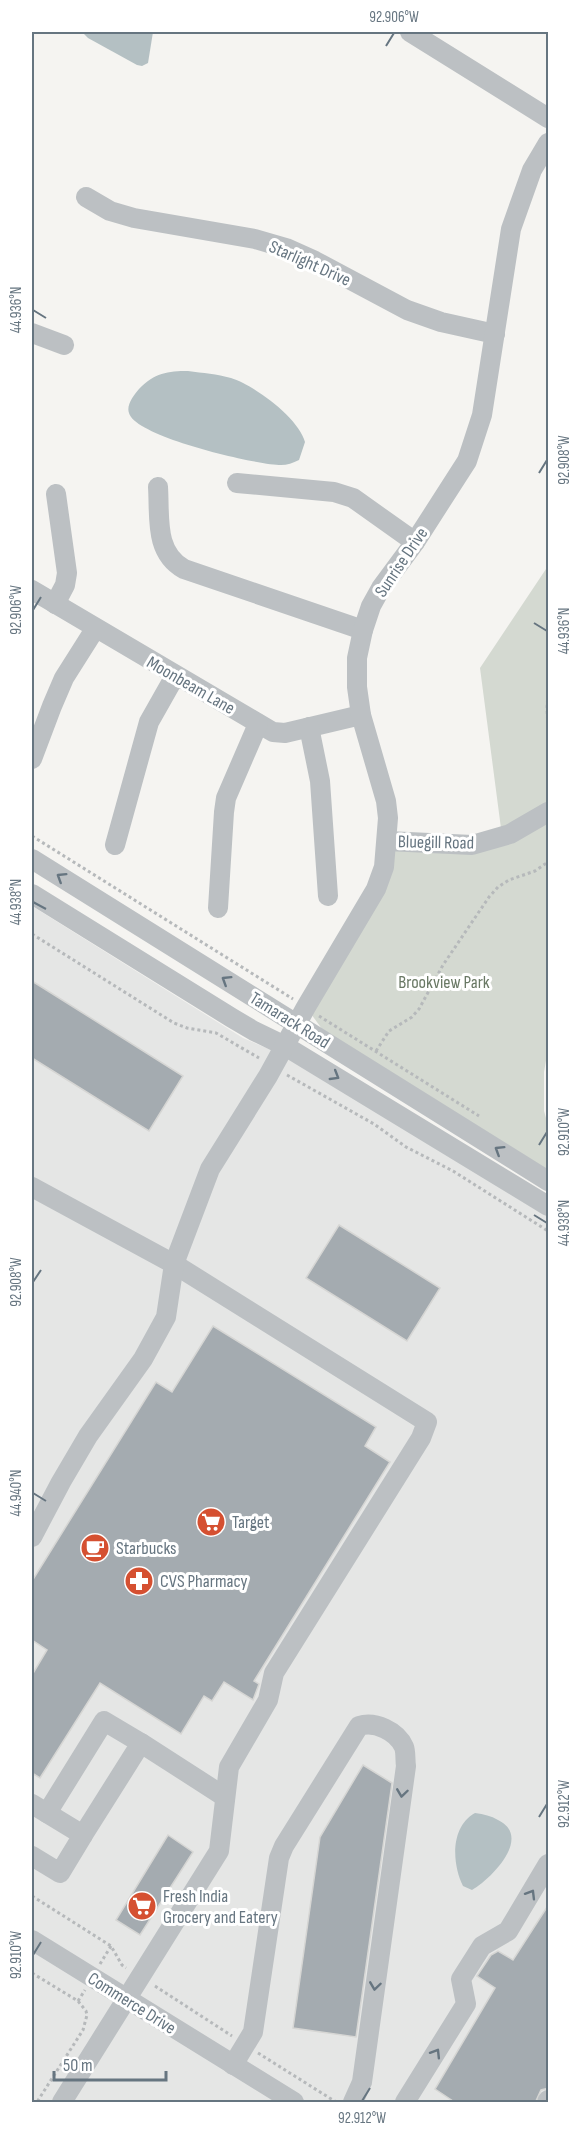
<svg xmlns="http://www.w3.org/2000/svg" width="580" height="2134" font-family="'Sofia Sans Condensed',sans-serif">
<rect width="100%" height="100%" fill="#f5f4f1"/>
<polygon fill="#e5e6e5" points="32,906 243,1038 302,1063 548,1216 548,2102 32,2102"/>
<polygon fill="#d4d9d1" points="548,566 548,1049 544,1072 544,1111 548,1125 548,1170 322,1029 306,1007 366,908 387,841 502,836 480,668"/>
<g fill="#b4c0c3">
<polygon points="82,32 153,32 148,63 142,66 137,65 88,38"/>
<path d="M188,371C203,373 217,374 231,378C254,385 299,418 305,442L299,460C293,463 287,465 281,465C257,465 135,437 129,413C126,405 134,395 139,389C154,373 168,371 188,371Z"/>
<path d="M475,1813C484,1814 491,1816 498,1820C533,1837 491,1879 472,1890L463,1886C452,1864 450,1827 475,1813Z"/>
</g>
<g fill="#a4abb0" stroke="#d6d6d4" stroke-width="1.5">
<polygon points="32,981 183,1076 149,1131 32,1058"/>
<polygon points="339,1225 440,1288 407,1341 306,1278"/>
<polygon points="213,1326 376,1427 365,1446 390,1462 254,1681 259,1684 253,1700 224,1682 212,1701 204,1696 181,1734 100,1683 40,1778 32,1773 32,1675 47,1650 32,1640 32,1581 156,1382 172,1392"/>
<polygon points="363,1765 392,1783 356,2037 293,2028 320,1837"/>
<polygon points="168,1835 193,1852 140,1935 116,1920"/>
<polygon points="549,1904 549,2088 541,2090 535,2103 456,2103 435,2089 495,1988 477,1976 491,1955 498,1951 513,1960"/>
</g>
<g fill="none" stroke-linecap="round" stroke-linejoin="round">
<g stroke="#b6b9bb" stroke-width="3" stroke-dasharray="3 3" stroke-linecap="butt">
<polyline points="548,693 547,708 548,729"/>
<polyline points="32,836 293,999"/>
<polyline points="32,934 174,1023 187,1028 216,1033 259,1058"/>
<polyline points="319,1016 479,1116"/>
<polyline points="376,1051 389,1031 412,1017 419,1009 443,965 489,897 498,887 509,880 535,871 548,862"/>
<polyline points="287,1075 374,1124 406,1147 453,1171 548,1231"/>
<polyline points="32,1896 111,1946 122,1965 126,1968"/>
<polyline points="100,1964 111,1946"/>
<polyline points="32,1973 78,2001 86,2011 87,2015 83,2030 37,2102"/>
<polyline points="155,1986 232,2036"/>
<polyline points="78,2001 85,1990"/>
<polyline points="258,2053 336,2102"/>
</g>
<g stroke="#bcc0c3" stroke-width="20">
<polyline points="410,32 548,118"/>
<polyline points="86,197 110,211 134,218 255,239 286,248 315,261 407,310 441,322 495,334"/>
<polyline points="32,333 64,345"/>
<polyline points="237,483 334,492 353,498 415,542"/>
<path d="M158,487C160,517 154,552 184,569L363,630"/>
<polyline points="32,590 273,732 285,733 361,715"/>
<polyline points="55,604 65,585 67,573 56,494"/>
<polyline points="309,727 320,781 328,896"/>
<polyline points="32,759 52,706 64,678 95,629"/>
<polyline points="387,841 472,845 510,834 548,812"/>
<polyline points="115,845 149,722 175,676"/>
<polyline points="32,859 548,1181"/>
<polyline points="32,894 232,1018 254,1031 285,1046 548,1206"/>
<polyline points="218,908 224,812 226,798 258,724"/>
<polyline points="32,1187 174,1264 427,1422 421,1438 274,1673 268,1700 229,1767 219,1851 62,2102"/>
<polyline points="32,1537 61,1482 88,1436 143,1359 166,1317 174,1264 210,1169 268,1076 306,1007 376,889 384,867 388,818 386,801 361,715 357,687 357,658 363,630 371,606 381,588 415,542 467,461 482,415 511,229 532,170 548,143"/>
<polyline points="141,1743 225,1797"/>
<polyline points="32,1804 83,1835 60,1873 32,1856"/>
<polyline points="47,1813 104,1721 141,1743 83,1835"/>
<polyline points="32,1940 294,2102"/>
<path d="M233,2065L253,2032L279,1858L284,1846L359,1726C375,1721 397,1731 404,1747C406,1752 405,1760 406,1766L362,2082L353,2102"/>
<polyline points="405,2102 466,2004 461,1979 482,1946 508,1931 548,1864"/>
<polyline points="547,2102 548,2100"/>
</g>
</g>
<defs><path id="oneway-chevron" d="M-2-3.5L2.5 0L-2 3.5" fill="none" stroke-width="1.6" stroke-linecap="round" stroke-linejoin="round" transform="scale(1.5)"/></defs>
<g stroke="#667580">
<use href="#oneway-chevron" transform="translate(61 877) rotate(-148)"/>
<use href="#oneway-chevron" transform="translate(226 980) rotate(-148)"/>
<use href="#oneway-chevron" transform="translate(335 1076) rotate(31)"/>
<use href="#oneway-chevron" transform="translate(499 1150) rotate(-148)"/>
<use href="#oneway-chevron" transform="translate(402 1793) rotate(98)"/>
<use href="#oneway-chevron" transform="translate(531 1894) rotate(-59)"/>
<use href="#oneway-chevron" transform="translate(375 1986) rotate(98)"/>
<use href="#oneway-chevron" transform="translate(436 2053) rotate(-58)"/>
</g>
<path fill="none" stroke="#667580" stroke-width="2" d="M386,46L394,33M33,310L46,318M539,473L547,460M33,610L41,597M534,623L547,631M33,902L46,909M539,1145L547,1132M534,1215L547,1223M33,1282L41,1270M33,1493L46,1501M539,1817L547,1804M33,1955L41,1942M362,2101L370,2088"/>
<defs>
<g id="supermarket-disc" transform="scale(1.5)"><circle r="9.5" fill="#d55031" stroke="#fff"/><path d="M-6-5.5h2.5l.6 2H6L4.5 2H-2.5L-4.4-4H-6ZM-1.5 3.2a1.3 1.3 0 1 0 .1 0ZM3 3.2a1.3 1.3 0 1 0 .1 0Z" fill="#fff"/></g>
<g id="cafe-disc" transform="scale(1.5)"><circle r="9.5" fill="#d55031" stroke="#fff"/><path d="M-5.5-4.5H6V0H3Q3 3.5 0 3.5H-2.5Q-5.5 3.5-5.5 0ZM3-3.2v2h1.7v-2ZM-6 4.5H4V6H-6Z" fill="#fff"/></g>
<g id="pharmacy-disc" transform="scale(1.5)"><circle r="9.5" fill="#d55031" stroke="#fff"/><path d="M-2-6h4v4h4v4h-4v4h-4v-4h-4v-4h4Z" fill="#fff"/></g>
</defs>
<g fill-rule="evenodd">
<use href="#supermarket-disc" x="211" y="1522"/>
<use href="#cafe-disc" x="95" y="1548"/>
<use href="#pharmacy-disc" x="139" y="1581"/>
<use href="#supermarket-disc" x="142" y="1906"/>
</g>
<g text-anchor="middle" stroke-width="6" stroke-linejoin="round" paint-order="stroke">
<g font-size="18" fill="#667580" stroke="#fff">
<text transform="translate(310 263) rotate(24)" y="6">Starlight Drive</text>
<text transform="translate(401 562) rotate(-56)" y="6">Sunrise Drive</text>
<text transform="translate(191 685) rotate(30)" y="6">Moonbeam Lane</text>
<text transform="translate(436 842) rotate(1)" y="6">Bluegill Road</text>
<text transform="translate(290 1020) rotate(32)" y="6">Tamarack Road</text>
<text transform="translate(132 2003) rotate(32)" y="6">Commerce Drive</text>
</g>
<g font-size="18" fill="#697864" stroke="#fff">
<text x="444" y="988">Brookview Park</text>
</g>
<g font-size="18" fill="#667580" stroke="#fff" text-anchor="start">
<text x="232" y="1528">Target</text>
<text x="116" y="1554">Starbucks</text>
<text x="160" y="1587">CVS Pharmacy</text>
<text x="163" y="1902">Fresh India<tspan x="163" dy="21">Grocery and Eatery</tspan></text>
</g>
</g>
<rect width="580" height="2134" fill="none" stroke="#ffffff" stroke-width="66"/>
<path d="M54 2071v9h112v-9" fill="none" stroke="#667580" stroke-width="3"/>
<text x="63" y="2071" font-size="18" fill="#667580" stroke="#ffffff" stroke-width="4.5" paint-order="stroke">50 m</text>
<rect x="33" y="33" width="514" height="2068" fill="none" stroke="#667580" stroke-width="2"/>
<g font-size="15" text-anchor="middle" fill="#667580">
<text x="394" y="22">92.906°W</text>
<text transform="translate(16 310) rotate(-90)" y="5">44.936°N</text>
<text transform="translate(564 460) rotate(-90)" y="5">92.908°W</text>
<text transform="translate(16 610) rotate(-90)" y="5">92.906°W</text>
<text transform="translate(564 631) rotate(-90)" y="5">44.936°N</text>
<text transform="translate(16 902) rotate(-90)" y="5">44.938°N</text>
<text transform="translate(564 1132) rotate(-90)" y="5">92.910°W</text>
<text transform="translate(564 1223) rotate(-90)" y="5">44.938°N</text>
<text transform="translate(16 1282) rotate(-90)" y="5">92.908°W</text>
<text transform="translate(16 1493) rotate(-90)" y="5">44.940°N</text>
<text transform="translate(564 1804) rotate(-90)" y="5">92.912°W</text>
<text transform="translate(16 1955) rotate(-90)" y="5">92.910°W</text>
<text x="362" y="2123">92.912°W</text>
</g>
</svg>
